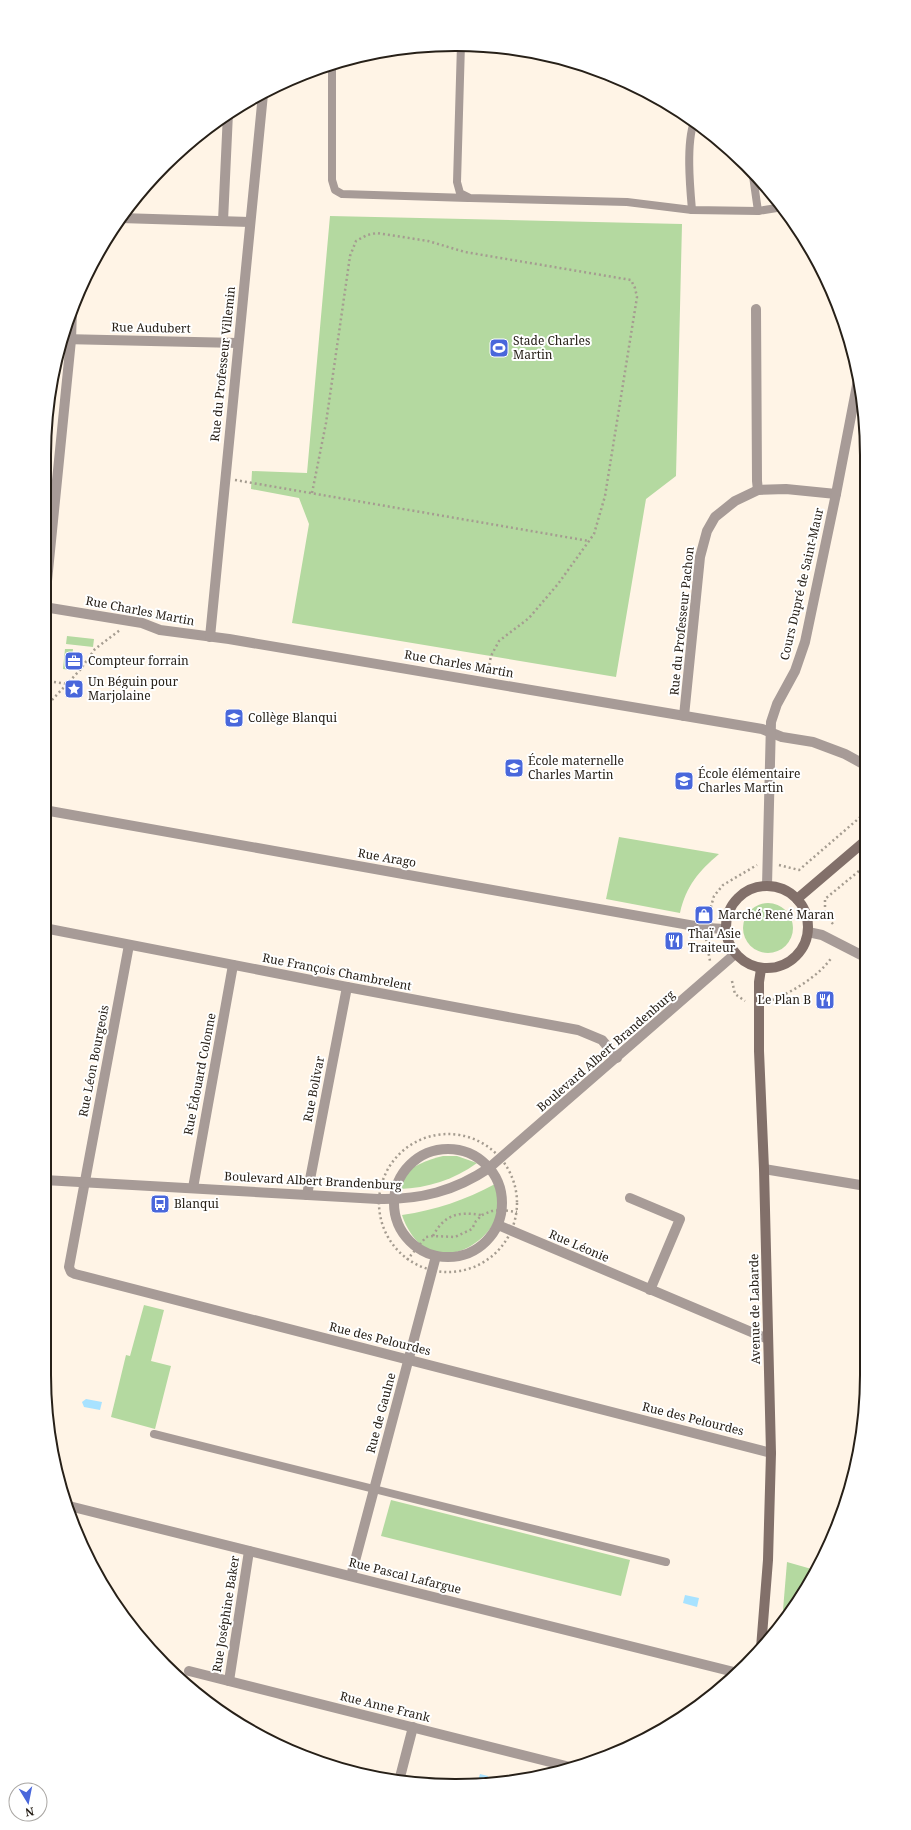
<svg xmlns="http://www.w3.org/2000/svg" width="911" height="1830" font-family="'Noto Serif',serif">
<rect width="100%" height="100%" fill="#fff4e6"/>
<g fill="#b4d9a0">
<polygon points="330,216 682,224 676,476 646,499 616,677 292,623 309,524 299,498 251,489 252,471 307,473"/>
<polygon points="67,636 94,639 93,647 66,644"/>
<polygon points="65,649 73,649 71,670 63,669"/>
<path d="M619,837L719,854C699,871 686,886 680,913L606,899Z"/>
<circle cx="768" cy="928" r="25"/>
<path d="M443,1156H457L477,1163C454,1180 427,1188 400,1189L399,1181C409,1166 427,1160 443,1156Z"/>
<path d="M495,1184C496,1192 500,1202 498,1211C494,1235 462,1258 438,1253C420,1250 407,1231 402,1215C436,1210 465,1200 495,1184Z"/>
<polygon points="144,1305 164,1310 151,1361 171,1366 155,1429 111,1417 126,1355 130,1356"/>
<polygon points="391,1500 630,1560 621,1596 381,1536"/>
<polygon points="787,1562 815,1570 798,1603 782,1622"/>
</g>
<g fill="#a8e2ff">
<polygon points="86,1399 102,1402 100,1410 84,1407 82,1402"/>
<polygon points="685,1595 699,1598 697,1607 683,1603"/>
<polygon points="480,1774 488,1776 486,1783 477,1784"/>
</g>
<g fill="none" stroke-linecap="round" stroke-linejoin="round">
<g stroke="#a59c90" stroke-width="2.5" stroke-dasharray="2 3" stroke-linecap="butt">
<polyline points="235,480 589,541"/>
<polyline points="312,493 326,423 350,256 356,241 367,235 377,233 428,241 465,252 631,280 635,288 637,297 605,496 594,534 558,584 529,618 499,641 491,656 488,671"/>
<polyline points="54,682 67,684"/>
<polyline points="52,700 80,670 95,649 120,630"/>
<polyline points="779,865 799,870 865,813"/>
<polyline points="708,917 714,896 723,885 757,865"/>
<polyline points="833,924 825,915 825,899 865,866"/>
<polyline points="706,939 710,961"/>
<polyline points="732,981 735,994 745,1001"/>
<path d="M772,1000C794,991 819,976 832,957"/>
<circle cx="448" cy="1203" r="69"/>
<path d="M433,1236C444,1215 458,1211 481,1215"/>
<polyline points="407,1260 426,1237 433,1236 455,1237 472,1229 476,1221 482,1215 492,1211 502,1210 517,1212"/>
</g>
<g stroke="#a79b97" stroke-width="8">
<polyline points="461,44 457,182 460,193 470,198 627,202 692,210 758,211 783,207"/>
<polyline points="332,65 332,180 335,190 342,194 468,198"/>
<polyline points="753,176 758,211"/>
<path d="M692,210C690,187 686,144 694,122"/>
<polyline points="154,1434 666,1562"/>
</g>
<g stroke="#a79b97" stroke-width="10">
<polyline points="120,218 250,222"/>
<polyline points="223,221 228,113"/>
<polyline points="756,309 757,481 758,490"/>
<polyline points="63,339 238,343"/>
<polyline points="44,607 142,623 160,630 229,639 762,729 782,737 813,742 845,754 865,765"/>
<polyline points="44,611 71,340 72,309"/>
<polyline points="210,637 263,94"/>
<polyline points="684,716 700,557 707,531 715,517 735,501 758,490 786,489 836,494"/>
<polyline points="44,810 706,928 725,929"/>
<polyline points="44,928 347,987 578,1030 602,1040 617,1058"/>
<polyline points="808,932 822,935 865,957"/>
<polyline points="129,945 69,1267 71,1272 75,1274 771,1453"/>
<circle cx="448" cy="1203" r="54"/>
<polyline points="764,1169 866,1186"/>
<polyline points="193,1188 233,965"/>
<polyline points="307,1195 347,987"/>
<polyline points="630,1198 680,1219 650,1290"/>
<polyline points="498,1225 768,1339"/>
<polyline points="44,1362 46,1350 44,1349"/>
<polyline points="65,1505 738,1673"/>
<polyline points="351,1576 436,1256"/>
<polyline points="189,1671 574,1768"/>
<polyline points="229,1681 249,1551"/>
<polyline points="399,1781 413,1727"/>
</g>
<g stroke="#a79b97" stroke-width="10">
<polyline points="767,886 771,722 777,704 795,671 805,642 836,494 858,380"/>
<path d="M44,1180L378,1199C420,1200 455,1191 489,1168L735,954"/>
</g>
<g stroke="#82706a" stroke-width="10">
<circle cx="767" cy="927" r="41"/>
<polyline points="797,899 865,841"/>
<polyline points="761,1648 768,1560 771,1453 764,1169 759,1051 759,982 761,969"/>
</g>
</g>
<defs>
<g id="stadium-square" transform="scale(1)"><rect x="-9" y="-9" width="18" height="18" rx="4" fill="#4967db" stroke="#fff"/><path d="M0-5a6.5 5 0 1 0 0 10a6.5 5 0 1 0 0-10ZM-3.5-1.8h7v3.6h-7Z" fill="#fff"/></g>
<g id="office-square" transform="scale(1)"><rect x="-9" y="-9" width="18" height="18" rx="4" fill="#4967db" stroke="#fff"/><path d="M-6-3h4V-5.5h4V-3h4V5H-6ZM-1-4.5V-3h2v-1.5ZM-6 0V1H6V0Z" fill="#fff"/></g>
<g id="sight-square" transform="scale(1)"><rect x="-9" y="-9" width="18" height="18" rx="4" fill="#4967db" stroke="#fff"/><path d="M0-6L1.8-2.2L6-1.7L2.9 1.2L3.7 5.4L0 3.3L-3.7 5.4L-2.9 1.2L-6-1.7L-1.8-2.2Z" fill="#fff"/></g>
<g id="school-square" transform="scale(1)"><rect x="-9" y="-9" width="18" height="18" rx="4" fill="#4967db" stroke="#fff"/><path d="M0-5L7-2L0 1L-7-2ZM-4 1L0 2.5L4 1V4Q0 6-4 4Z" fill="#fff"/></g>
<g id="shop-square" transform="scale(1)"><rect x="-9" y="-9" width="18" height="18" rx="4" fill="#4967db" stroke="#fff"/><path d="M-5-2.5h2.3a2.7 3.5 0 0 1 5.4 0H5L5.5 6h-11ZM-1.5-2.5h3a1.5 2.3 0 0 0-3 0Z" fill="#fff"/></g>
<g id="restaurant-square" transform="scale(1)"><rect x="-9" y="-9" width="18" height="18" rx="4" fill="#4967db" stroke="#fff"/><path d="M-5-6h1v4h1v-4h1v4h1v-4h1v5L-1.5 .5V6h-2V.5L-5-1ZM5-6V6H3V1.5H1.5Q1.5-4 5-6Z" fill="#fff"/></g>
<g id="bus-square" transform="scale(1)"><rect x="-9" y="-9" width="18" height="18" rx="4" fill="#4967db" stroke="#fff"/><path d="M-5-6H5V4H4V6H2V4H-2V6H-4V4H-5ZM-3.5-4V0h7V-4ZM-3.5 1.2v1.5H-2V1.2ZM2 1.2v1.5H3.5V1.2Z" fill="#fff"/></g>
</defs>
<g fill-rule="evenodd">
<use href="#stadium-square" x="499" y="348"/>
<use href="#office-square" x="74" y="661"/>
<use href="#sight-square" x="74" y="689"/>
<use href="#school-square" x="234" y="718"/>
<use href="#school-square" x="514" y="768"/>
<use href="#school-square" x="684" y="781"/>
<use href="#shop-square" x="704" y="915"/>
<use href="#restaurant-square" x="674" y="941"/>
<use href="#restaurant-square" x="825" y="1000"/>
<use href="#bus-square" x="160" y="1204"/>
</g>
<g text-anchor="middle" stroke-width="4" stroke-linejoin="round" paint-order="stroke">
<g font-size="12" fill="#272018" stroke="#fff">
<text transform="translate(151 328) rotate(1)" y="4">Rue Audubert</text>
<text transform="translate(223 364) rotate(-84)" y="4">Rue du Professeur Villemin</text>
<text transform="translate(802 584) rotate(-77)" y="4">Cours Dupré de Saint-Maur</text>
<text transform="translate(140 611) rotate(11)" y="4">Rue Charles Martin</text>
<text transform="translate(682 621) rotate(-84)" y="4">Rue du Professeur Pachon</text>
<text transform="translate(459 664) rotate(10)" y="4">Rue Charles Martin</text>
<text transform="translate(387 858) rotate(10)" y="4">Rue Arago</text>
<text transform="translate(337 972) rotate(11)" y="4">Rue François Chambrelent</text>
<text transform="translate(606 1051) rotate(-41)" y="4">Boulevard Albert Brandenburg</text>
<text transform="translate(94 1061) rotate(-79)" y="4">Rue Léon Bourgeois</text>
<text transform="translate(200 1074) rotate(-79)" y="4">Rue Édouard Colonne</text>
<text transform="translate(314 1089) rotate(-79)" y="4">Rue Bolivar</text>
<text transform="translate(313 1181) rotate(3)" y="4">Boulevard Albert Brandenburg</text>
<text transform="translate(579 1246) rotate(23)" y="4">Rue Léonie</text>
<text transform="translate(755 1309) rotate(-91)" y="4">Avenue de Labarde</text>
<text transform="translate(380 1339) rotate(14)" y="4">Rue des Pelourdes</text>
<text transform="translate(381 1413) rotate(-75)" y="4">Rue de Gaulne</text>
<text transform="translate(693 1419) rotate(14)" y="4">Rue des Pelourdes</text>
<text transform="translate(405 1576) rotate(14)" y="4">Rue Pascal Lafargue</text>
<text transform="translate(226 1614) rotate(-81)" y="4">Rue Joséphine Baker</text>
<text transform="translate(385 1707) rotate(14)" y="4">Rue Anne Frank</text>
</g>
<g font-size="12" fill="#272018" stroke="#fff" text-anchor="start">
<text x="513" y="345">Stade Charles<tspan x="513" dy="14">Martin</tspan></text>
<text x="88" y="665">Compteur forrain</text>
<text x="88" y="686">Un Béguin pour<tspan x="88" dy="14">Marjolaine</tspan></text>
<text x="248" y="722">Collège Blanqui</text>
<text x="528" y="765">École maternelle<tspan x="528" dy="14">Charles Martin</tspan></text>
<text x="698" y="778">École élémentaire<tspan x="698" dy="14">Charles Martin</tspan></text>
<text x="718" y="919">Marché René Maran</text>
<text x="688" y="938">Thaï Asie<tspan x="688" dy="14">Traiteur</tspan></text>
<text x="811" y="1004" text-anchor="end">Le Plan B</text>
<text x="174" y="1208">Blanqui</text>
</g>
</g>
<path d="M0 0H911V1830H0ZM455 51H456A404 404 0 0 1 860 455V1375A404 404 0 0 1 456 1779H455A404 404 0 0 1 51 1375V455A404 404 0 0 1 455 51Z" fill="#fff" fill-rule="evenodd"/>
<path fill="none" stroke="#272018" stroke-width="2" d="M455 51H456A404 404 0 0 1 860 455V1375A404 404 0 0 1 456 1779H455A404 404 0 0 1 51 1375V455A404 404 0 0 1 455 51Z"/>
<g transform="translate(28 1802) rotate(170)"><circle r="19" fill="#ffffff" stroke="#a9a6a3"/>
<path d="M0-3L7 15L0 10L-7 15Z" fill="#4967db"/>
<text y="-6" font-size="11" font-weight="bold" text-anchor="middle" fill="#272018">N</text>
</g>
</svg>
